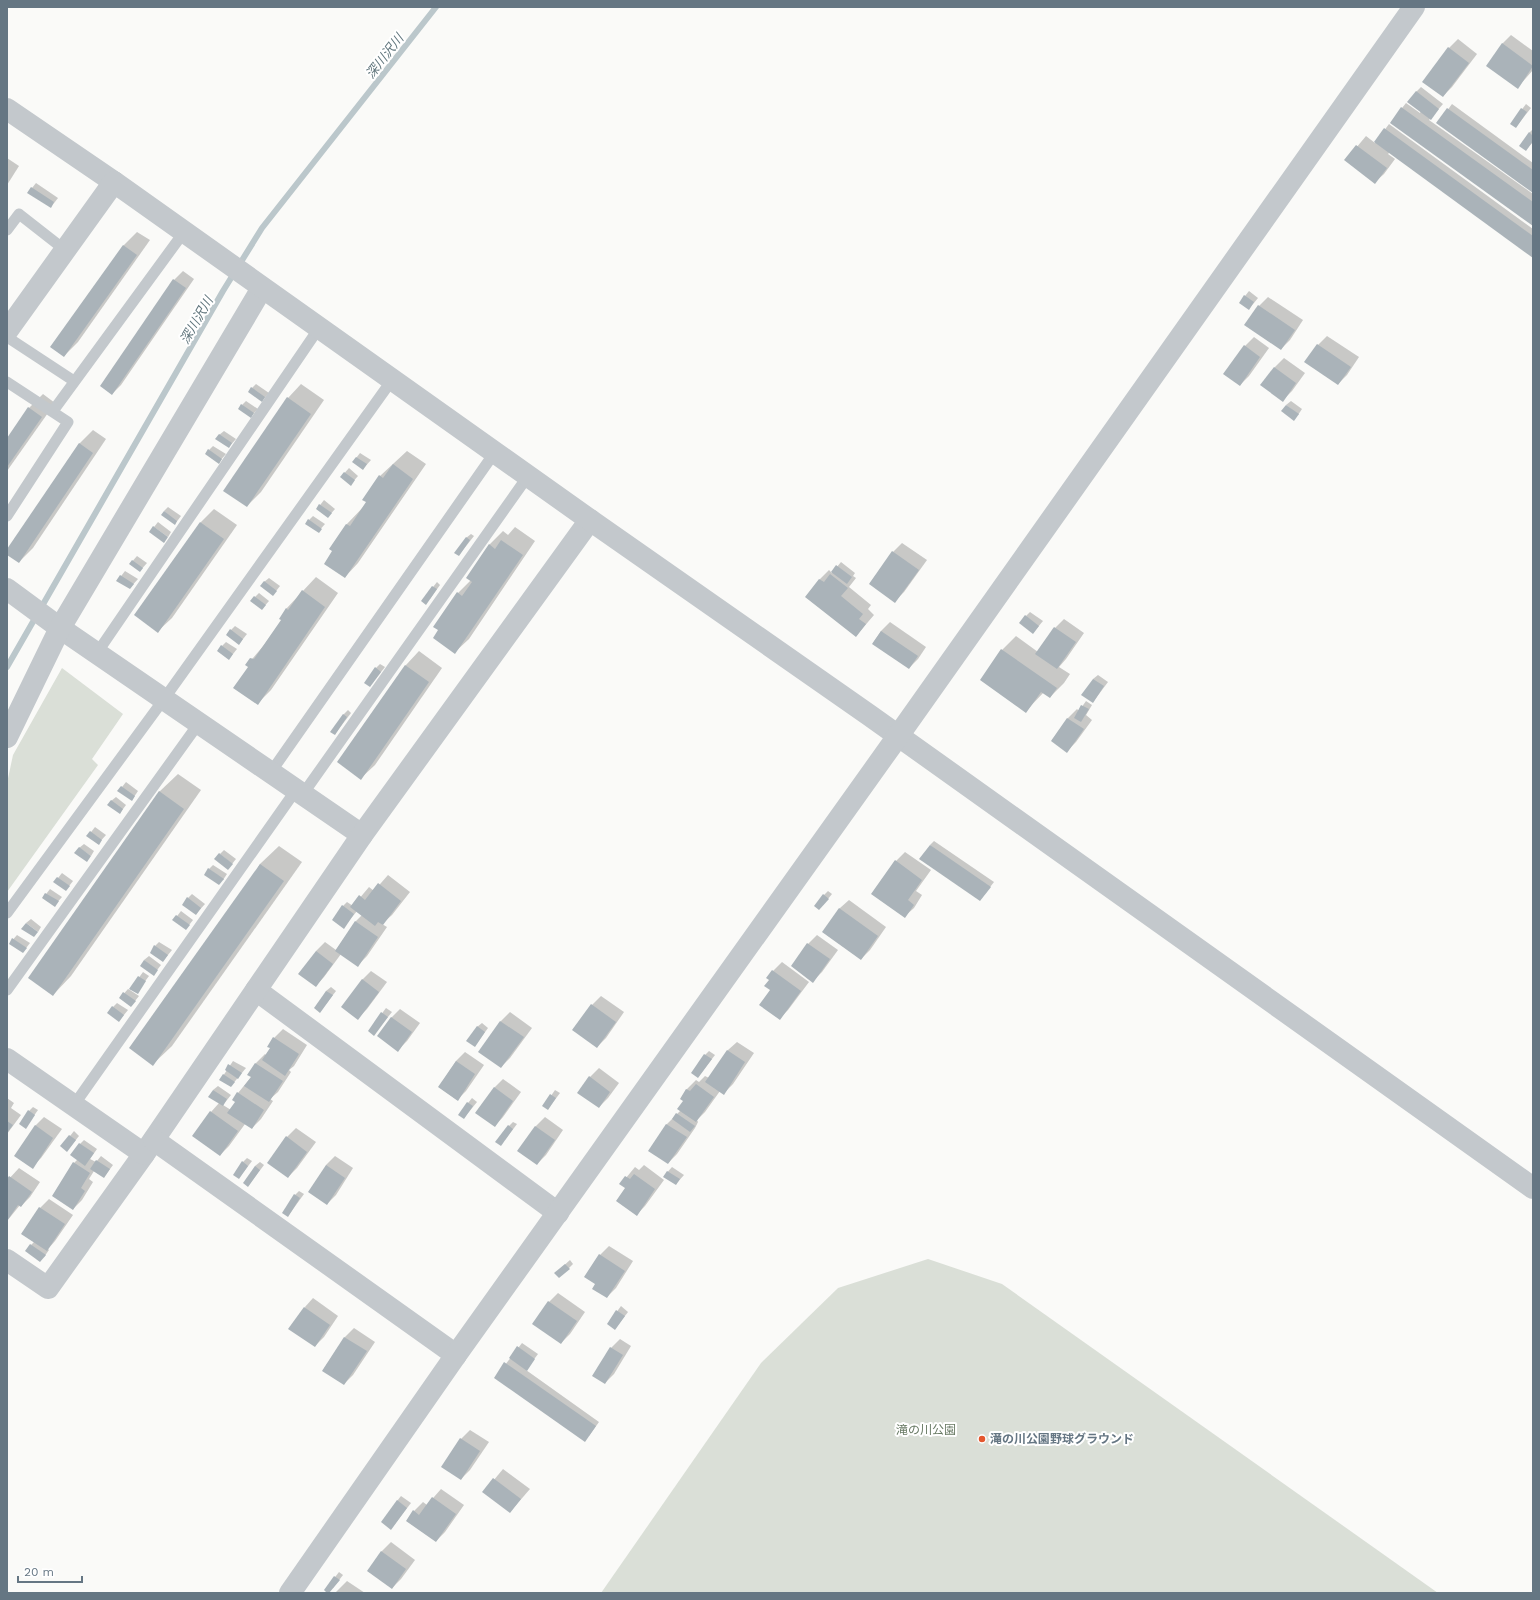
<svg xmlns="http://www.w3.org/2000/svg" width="1540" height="1600" font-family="'Work Sans','Noto Sans JP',sans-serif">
<rect width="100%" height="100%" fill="#fafaf8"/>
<g fill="#dadfd7">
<polygon points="62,668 123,714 92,759 98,765 7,892 7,783 13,755"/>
<polygon points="928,1259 1002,1284 1438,1593 601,1593 761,1363 838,1288"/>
</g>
<g fill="#0003">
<polygon points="1511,35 1533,51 1533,70 1517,88 1502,44"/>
<polygon points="1458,39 1477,54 1452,87 1443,96 1449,48"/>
<polygon points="1421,87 1443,104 1429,120 1533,194 1533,224 1391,122 1406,103 1420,113 1421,111 1416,92"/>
<polygon points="1452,104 1533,163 1533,192 1438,123"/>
<polygon points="1526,104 1531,108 1516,127 1511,124"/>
<polygon points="1389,124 1533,229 1533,257 1390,152 1388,154 1395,159 1384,174 1375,182 1346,160 1366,136 1375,143"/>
<polygon points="1533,129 1533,142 1526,150 1529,133"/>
<polygon points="7,158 19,166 7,185"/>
<polygon points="36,183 58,198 51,207 32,188"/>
<polygon points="137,232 150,240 78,342 64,356 51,347 124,245"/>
<polygon points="183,271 194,279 121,385 112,394 174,280"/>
<polygon points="1249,291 1258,298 1249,309 1245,296"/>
<polygon points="1268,297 1303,320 1290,340 1281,349 1246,325 1259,306"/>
<polygon points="1327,336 1359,357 1347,375 1338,384 1318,345"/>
<polygon points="1254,337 1269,348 1249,376 1240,385 1245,346"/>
<polygon points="1284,358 1305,373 1292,391 1283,400 1262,385 1275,367"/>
<polygon points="256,384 269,393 262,401 252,388"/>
<polygon points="301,384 324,400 261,492 247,506 288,398"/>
<polygon points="43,394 55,403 7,471 7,440 29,408"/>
<polygon points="246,401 258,409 251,416 242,405"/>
<polygon points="1291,401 1302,409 1298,415 1286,405"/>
<polygon points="93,430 106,439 33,548 19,562 7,554 7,551 79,444"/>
<polygon points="224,431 236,439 229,447 219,435"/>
<polygon points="213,446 226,454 219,462 209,450"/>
<polygon points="407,451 426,464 358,563 345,577 333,551 330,549 347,524 368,502 364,500 380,476"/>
<polygon points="360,453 371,460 363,469 353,462"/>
<polygon points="349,468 358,476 351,484 341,477"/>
<polygon points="324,500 335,509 328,517 317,509"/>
<polygon points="168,507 181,516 175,524 164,511"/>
<polygon points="214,509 237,525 172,618 158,631 201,522"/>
<polygon points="313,516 325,524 318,532 309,520"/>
<polygon points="158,522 171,532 168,537 154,527"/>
<polygon points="515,527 535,541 469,639 455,652 458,593 471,580 489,545 503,531 508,535"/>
<polygon points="471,534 474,536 459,555 466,538"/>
<polygon points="902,543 927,560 904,592 895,601 870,583 893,552"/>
<polygon points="137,556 147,563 140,571 130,564"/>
<polygon points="841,562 855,573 853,576 856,578 849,587 871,605 868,609 874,615 856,636 806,597 820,579 829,570 832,573"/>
<polygon points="125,571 138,579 130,588 118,580"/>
<polygon points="316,577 338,593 271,690 257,704 249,667 247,665 265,644 282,620 286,609"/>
<polygon points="269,578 280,586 273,595 264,582"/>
<polygon points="437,582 440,585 430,599 422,601"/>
<polygon points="259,593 269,601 262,609 255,597"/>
<polygon points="1030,612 1043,621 1033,633 1026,616"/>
<polygon points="1064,619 1084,633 1066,659 1059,667 1070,674 1064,683 1050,697 1044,692 1026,711 1002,650 1016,636 1038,652 1055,628"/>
<polygon points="890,622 926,647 918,659 909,668 873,643 881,631"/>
<polygon points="235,626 247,634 239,644 227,634"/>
<polygon points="226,642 237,649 229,659 222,646"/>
<polygon points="419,651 442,668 375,765 361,778 338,762 406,665"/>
<polygon points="380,664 385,667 370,686 376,668"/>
<polygon points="1098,675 1108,682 1093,702 1093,679"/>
<polygon points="1086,701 1092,705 1086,715 1092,720 1076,742 1067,751 1052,740 1068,718 1077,709 1079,711"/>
<polygon points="348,710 351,713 335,734 343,715"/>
<polygon points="178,774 201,790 71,976 53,995 159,792"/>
<polygon points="126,782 138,791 132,800 122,787"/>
<polygon points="116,797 126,805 120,813 111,801"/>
<polygon points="95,827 106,835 98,844 88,836"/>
<polygon points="934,841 994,882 980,900 930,845"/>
<polygon points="84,844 94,851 91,856 79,848"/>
<polygon points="279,846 302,862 172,1046 153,1064 260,864"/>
<polygon points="224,850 236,859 232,864 220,854"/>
<polygon points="905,852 931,870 916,891 922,895 914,908 905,916 873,893 896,861"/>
<polygon points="213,865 227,874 223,880 209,869"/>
<polygon points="62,873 73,881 66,890 58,878"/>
<polygon points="388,875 410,892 392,915 382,924 387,927 367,956 358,965 341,954 324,977 315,986 316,951 325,942 336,950 356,921 362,915 357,911 344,927 343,906 347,902 353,906 369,887 374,891"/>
<polygon points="50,889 62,897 55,905 43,898"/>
<polygon points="828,891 832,894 823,905 824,895"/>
<polygon points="192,894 205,904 196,914 188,898"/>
<polygon points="849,900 886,927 870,950 861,959 823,932 840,908"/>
<polygon points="181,911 193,920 186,929 174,920"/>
<polygon points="31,919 41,927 38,932 26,923"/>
<polygon points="17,935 30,943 23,952 10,943"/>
<polygon points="817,935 838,950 822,972 813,981 808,944"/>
<polygon points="159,942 172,950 163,961 155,946"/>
<polygon points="149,956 161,965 154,974 144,960"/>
<polygon points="782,962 809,982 788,1010 779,1019 771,990 773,971"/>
<polygon points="371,971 387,982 367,1009 358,1018 362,980"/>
<polygon points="143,972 149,976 137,992 131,989 130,990 139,996 131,1006 120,998 128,989 130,990"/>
<polygon points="331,987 336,991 320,1012 326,991"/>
<polygon points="601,996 624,1012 606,1038 597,1047 574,1030 592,1005"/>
<polygon points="117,1003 128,1010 119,1021 113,1007"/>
<polygon points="386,1008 392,1012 374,1034 369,1031"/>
<polygon points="400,1009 420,1023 407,1041 398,1050 391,1018"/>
<polygon points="510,1012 532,1028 510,1058 501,1067 480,1051 501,1021"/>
<polygon points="482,1023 488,1028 475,1046 477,1027"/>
<polygon points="283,1029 307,1045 294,1066 289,1070 291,1072 278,1092 270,1099 273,1101 261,1119 252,1128 245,1124 229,1146 220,1155 211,1112 219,1103 213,1090 218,1086 231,1095 223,1105 231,1110 237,1102 238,1093 252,1076 249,1074 256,1063 265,1054 266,1055 271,1048 274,1038"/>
<polygon points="737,1042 754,1053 733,1084 724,1093 720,1091 705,1112 697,1120 698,1122 695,1128 677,1154 668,1163 650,1150 667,1124 681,1110 684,1101 681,1098 687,1089 696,1080 699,1082 705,1076 709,1078 728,1050"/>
<polygon points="709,1051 715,1055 698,1077 705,1055"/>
<polygon points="465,1052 484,1065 466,1091 457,1100 439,1087 456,1061"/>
<polygon points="233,1061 246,1068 231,1086 221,1079"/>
<polygon points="599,1068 619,1083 608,1098 599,1107 590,1077"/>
<polygon points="503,1079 521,1092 503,1117 495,1126 494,1088"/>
<polygon points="555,1090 560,1093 548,1109 544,1106"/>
<polygon points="7,1098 14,1103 11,1108 21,1115 7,1134"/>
<polygon points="472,1098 477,1102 464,1118 468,1103"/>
<polygon points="33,1107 38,1110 26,1127 29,1111"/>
<polygon points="44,1117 62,1129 41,1158 32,1167 35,1126"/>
<polygon points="545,1117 563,1130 546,1155 537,1164 519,1151 536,1126"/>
<polygon points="513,1122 517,1124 505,1140 509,1126"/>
<polygon points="296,1128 316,1142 297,1168 288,1177 287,1137"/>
<polygon points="74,1131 79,1136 71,1146 70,1136"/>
<polygon points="84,1140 97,1149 90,1159 96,1162 101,1156 113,1165 104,1177 94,1171 89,1179 93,1182 82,1200 73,1209 74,1163 78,1159 80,1144"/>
<polygon points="335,1156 353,1168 336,1195 327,1204 326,1165"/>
<polygon points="247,1158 252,1161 239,1178 243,1162"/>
<polygon points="260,1162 264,1165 248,1186 255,1166"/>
<polygon points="644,1165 664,1180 645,1206 636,1215 626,1188 621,1184 635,1167 639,1170"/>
<polygon points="672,1167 684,1175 676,1184 664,1176"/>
<polygon points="19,1168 40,1182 30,1197 21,1206 20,1205 7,1221 7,1181"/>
<polygon points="299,1191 304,1194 288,1216 295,1195"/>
<polygon points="49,1199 73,1215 55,1241 48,1249 49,1250 44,1257 31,1245 34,1242 40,1208"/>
<polygon points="609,1246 633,1261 616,1288 607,1297 596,1284 600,1255"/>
<polygon points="570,1260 573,1264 569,1268 560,1269"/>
<polygon points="558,1293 585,1312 570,1334 561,1343 549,1302"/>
<polygon points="313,1298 338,1316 324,1337 315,1346 305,1307"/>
<polygon points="621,1306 628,1312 615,1329 608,1324"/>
<polygon points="354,1328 375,1342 353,1375 344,1384 323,1370 345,1337"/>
<polygon points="620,1339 631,1346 614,1374 605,1383 611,1348"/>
<polygon points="522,1343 538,1354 526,1370 599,1422 589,1436 495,1378"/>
<polygon points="470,1430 489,1442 470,1470 461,1479 461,1439"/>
<polygon points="503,1469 530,1489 510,1512 484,1492"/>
<polygon points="441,1489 464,1505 445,1532 436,1541 407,1521 414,1511 423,1502 427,1505"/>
<polygon points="401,1496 411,1503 391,1529 397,1501"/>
<polygon points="391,1542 415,1560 401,1579 392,1588 368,1571 382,1551"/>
<polygon points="339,1572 343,1575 333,1588 325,1590"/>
<polygon points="347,1581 365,1593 335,1593"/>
</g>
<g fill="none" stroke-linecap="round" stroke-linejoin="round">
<polyline stroke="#bbc7cb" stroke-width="6" points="7,667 223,291 262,228 436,7"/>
</g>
<g fill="#aab3b9">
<polygon points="1502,43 1533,66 1518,89 1486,66"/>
<polygon points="1448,47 1469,63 1443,97 1422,82"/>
<polygon points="1416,91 1439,109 1431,120 1407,102"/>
<polygon points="1401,107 1533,202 1533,226 1390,123"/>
<polygon points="1447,108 1533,170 1533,193 1436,123"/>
<polygon points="1521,108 1527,112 1516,128 1510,124"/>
<polygon points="1384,128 1533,236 1533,258 1374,142"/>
<polygon points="1529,132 1533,136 1533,141 1526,151 1519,146"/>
<polygon points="1356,145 1387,168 1375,184 1344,160"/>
<polygon points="31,187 54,202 51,208 27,193"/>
<polygon points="123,245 137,255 64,357 50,347"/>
<polygon points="173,279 186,288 112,395 100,386"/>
<polygon points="1244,295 1254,302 1249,310 1239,303"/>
<polygon points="1258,305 1295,330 1281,350 1244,325"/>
<polygon points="1317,344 1351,367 1338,385 1304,362"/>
<polygon points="1244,345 1260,357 1240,386 1223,374"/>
<polygon points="1274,367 1296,383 1283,402 1260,385"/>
<polygon points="251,387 265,397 262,402 248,392"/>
<polygon points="287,397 311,414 247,507 223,491"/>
<polygon points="241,404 254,413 251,418 238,409"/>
<polygon points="1286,405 1299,414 1294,421 1281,411"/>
<polygon points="28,407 42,417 7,467 7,438"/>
<polygon points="219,434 232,443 229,448 215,439"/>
<polygon points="79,443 93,453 19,563 7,555 7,549"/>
<polygon points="208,449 222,459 219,464 205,454"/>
<polygon points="356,457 367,464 363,470 352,462"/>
<polygon points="393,464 413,479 345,578 324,564 332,551 329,549 346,524 350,526 366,502 362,500 379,475 383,478"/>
<polygon points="344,472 355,480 351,486 340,477"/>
<polygon points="319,504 332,513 328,518 316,509"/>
<polygon points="164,511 177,521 175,525 161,515"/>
<polygon points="308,519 322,529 319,533 305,524"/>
<polygon points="200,522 224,539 158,633 134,615"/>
<polygon points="153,526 168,537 164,543 149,532"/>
<polygon points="466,537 470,540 459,556 454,553"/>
<polygon points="501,540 523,555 455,654 433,638 438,630 433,627 457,592 462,596 472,582 466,578 489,544 495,549"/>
<polygon points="892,551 919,570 895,603 869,584"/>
<polygon points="132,560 143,568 140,572 129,564"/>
<polygon points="836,565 852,577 847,584 831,572"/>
<polygon points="830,574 848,588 841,596 863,614 859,619 866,624 856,637 805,597 819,579 824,582"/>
<polygon points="120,575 134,584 130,589 116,581"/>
<polygon points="264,581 277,591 273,596 260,586"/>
<polygon points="432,586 437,589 426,605 421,601"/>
<polygon points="302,590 325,607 258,705 233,688 248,667 245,665 250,658 254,659 281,620 279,619 286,608 288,610"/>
<polygon points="254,596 266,605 262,610 250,601"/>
<polygon points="1025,615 1039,626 1033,634 1019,623"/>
<polygon points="1054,627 1076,642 1057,669 1035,654"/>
<polygon points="230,629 243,639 239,645 226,635"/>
<polygon points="881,631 918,656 909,669 872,644"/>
<polygon points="221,645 233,654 229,660 217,651"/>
<polygon points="1001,649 1057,688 1050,698 1041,692 1026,713 980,680"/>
<polygon points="405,665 429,682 361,780 337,762"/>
<polygon points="375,667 381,672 370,687 364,683"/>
<polygon points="1093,679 1104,686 1093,703 1081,695"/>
<polygon points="1081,705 1089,709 1081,722 1074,718"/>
<polygon points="343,714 347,717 335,735 330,732"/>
<polygon points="1067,718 1084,729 1067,753 1051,741"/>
<polygon points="121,786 135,796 132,801 117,791"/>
<polygon points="159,791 184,809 53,996 28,978"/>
<polygon points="111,800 123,809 120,814 107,805"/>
<polygon points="90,831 102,840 99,845 86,836"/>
<polygon points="930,845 991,887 980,901 919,859"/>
<polygon points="79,847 91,856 87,862 74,853"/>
<polygon points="219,853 233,864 228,870 214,859"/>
<polygon points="895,860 922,880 908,900 914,905 905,918 871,894"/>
<polygon points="260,864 284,881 153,1066 129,1048"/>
<polygon points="208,868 224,879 219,885 204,875"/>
<polygon points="57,877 70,886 66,891 53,882"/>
<polygon points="378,883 401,901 383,925 378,922 375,926 350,907 359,895 365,900"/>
<polygon points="45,893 59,901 55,907 42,898"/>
<polygon points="823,894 829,899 819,910 814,906"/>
<polygon points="187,897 201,908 196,915 182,905"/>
<polygon points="342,905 354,914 344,929 332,920"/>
<polygon points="839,908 878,936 861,960 822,932"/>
<polygon points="176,915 190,925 186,930 172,920"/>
<polygon points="355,921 378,937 358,967 335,951"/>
<polygon points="26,923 38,932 34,937 21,929"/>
<polygon points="12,938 27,948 23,953 9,944"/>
<polygon points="807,943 830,959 813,983 791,966"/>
<polygon points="154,945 168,955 163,962 150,953"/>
<polygon points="316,951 333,964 316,987 298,974"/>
<polygon points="144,960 158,970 154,976 140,966"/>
<polygon points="772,970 801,991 780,1020 759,1005 770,990 764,986 769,980 766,978"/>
<polygon points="138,976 146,981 138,994 129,989"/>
<polygon points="362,979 379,992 358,1020 341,1007"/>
<polygon points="326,991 333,995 320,1013 314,1008"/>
<polygon points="123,992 136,1001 131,1007 119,998"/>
<polygon points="591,1004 616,1022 597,1048 572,1030"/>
<polygon points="112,1006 124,1015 119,1022 107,1013"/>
<polygon points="381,1012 388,1017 374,1036 368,1031"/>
<polygon points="391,1017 412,1032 398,1052 377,1036"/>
<polygon points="500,1021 524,1037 501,1068 478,1052"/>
<polygon points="477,1026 485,1032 475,1047 466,1041"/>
<polygon points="273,1037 299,1054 285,1076 262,1060 270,1048 267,1047"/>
<polygon points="727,1050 745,1062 724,1095 705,1082"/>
<polygon points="704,1054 712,1059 698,1078 691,1073"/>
<polygon points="456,1061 475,1074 458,1101 438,1087"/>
<polygon points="255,1063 283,1081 269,1102 244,1086 251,1077 247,1075"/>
<polygon points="228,1064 242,1073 238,1079 225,1070"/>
<polygon points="223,1074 235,1082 231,1087 219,1080"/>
<polygon points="589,1076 610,1092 599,1108 577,1093"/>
<polygon points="696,1084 714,1097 696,1122 677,1109 683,1101 680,1099 686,1089 690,1091"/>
<polygon points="494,1087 513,1101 495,1127 475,1113"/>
<polygon points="213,1090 227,1099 223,1106 208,1097"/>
<polygon points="237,1092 264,1110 252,1129 227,1113 235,1102 232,1100"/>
<polygon points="550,1094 556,1098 548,1110 542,1106"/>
<polygon points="467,1102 473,1106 464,1119 458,1115"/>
<polygon points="28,1110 35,1115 26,1129 19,1124"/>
<polygon points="210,1111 238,1131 220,1156 192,1136"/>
<polygon points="676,1113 695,1126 690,1132 672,1119"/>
<polygon points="7,1121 13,1125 7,1133"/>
<polygon points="666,1124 687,1137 668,1164 648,1151"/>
<polygon points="35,1125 53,1138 33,1169 14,1156"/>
<polygon points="508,1125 513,1129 501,1146 495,1142"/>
<polygon points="535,1126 555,1140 537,1165 517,1151"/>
<polygon points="69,1135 76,1140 67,1152 60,1146"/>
<polygon points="286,1136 307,1152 288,1178 267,1163"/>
<polygon points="79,1143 94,1153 85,1166 70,1155"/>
<polygon points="96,1160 110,1169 104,1178 90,1169"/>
<polygon points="242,1161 248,1166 239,1179 233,1175"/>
<polygon points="73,1162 90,1173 81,1188 85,1191 73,1210 52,1196"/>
<polygon points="326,1165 345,1178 327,1205 308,1192"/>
<polygon points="255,1166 260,1170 248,1187 243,1183"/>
<polygon points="667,1171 680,1179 676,1185 663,1177"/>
<polygon points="634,1174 655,1189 637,1216 616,1201 625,1188 619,1184 625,1176 630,1179"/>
<polygon points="9,1176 32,1192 21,1207 18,1205 7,1221 7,1179"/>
<polygon points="294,1194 300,1198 288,1217 282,1213"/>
<polygon points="39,1207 65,1224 47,1251 21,1234"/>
<polygon points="30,1244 46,1255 40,1262 25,1251"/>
<polygon points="599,1254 625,1271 607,1298 592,1289 595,1284 584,1277"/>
<polygon points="565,1264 570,1269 559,1278 554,1273"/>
<polygon points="548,1301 577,1321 561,1344 532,1324"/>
<polygon points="304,1307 330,1325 315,1347 288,1329"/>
<polygon points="616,1310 625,1316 615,1330 607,1324"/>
<polygon points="344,1337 367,1351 344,1385 322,1371"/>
<polygon points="517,1346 535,1359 527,1371 509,1358"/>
<polygon points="610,1347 623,1355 605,1384 592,1376"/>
<polygon points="504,1362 596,1426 585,1442 494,1378"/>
<polygon points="460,1438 480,1451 461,1480 441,1467"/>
<polygon points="493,1478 521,1499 510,1513 482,1492"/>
<polygon points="432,1497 456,1514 436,1542 406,1521 413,1510 419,1515"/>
<polygon points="397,1500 407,1508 391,1530 381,1522"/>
<polygon points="381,1551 406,1569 392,1589 367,1571"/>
<polygon points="334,1576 340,1580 329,1593 327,1593 324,1590"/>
</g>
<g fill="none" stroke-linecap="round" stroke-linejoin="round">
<g stroke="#c3c8cc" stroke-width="11">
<polyline points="7,230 19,214 65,250"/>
<polyline points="7,337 74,381"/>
<polyline points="7,382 68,422 7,516"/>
<polyline points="53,411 184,232"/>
<polyline points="97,653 319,328"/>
<polyline points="271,772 495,452"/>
<polyline points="303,794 528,476"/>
<polyline points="7,913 164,699 392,380"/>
<polyline points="7,990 199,723"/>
<polyline points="74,1105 296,790"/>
</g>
<g stroke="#c3c8cc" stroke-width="22">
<polyline points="7,589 60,628 362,835"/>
<polyline points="7,737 60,628 262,288"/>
<polyline points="256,990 558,1213"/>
<polyline points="7,1260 48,1288 144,1154 362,835 590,520"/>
</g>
<g stroke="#c3c8cc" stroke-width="22">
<polyline points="7,109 114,182"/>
<polyline points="7,331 114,182 590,520 869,715 1533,1188"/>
<polyline points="7,1059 144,1154"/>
<polyline points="154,1140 456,1355"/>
<polyline points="290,1593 456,1355 898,736 1414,7"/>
</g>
</g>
<circle fill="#e4572e" stroke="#fff" stroke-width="1.5" cx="982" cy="1439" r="4"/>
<g text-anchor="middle" stroke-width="4" stroke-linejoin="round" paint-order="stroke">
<g font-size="12" fill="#687a64" stroke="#fff">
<text x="926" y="1434">滝の川公園</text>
</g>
<g font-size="12" font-weight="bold" fill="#657683" stroke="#fff" text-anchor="start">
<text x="990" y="1443">滝の川公園野球グラウンド</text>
</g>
<g font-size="13" font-style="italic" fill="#60757c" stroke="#fff">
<text transform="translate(384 56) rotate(-52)" y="5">深川沢川</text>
<text transform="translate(196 320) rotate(-60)" y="5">深川沢川</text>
</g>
</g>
<rect width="1540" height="1600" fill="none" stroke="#657683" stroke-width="16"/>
<path d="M18 1576v6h64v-6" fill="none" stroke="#657683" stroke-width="2"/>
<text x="24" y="1576" font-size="12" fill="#657683" stroke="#ffffff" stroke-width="3" paint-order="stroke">20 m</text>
</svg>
